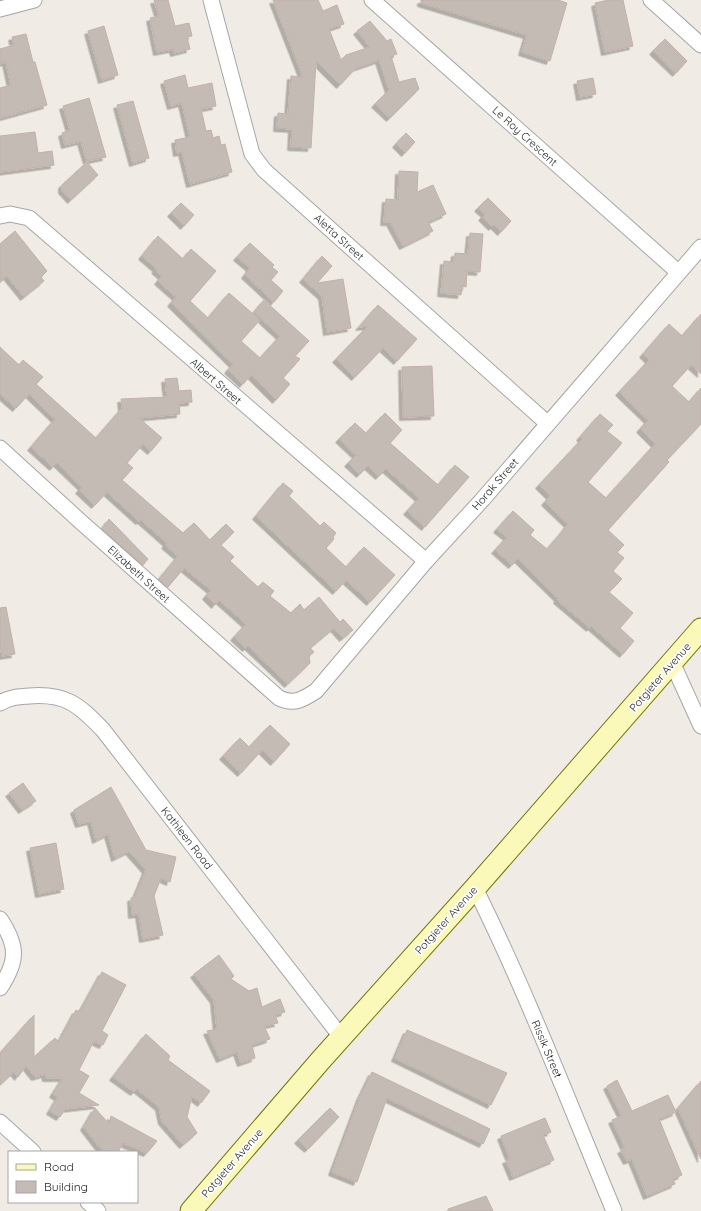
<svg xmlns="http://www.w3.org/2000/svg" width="701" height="1211" font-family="Quicksand,sans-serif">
<defs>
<filter id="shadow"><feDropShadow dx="-3.5" dy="3.5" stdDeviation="0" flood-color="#0004"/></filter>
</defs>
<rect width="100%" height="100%" fill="#f0ece5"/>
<g fill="#c5bbb5" stroke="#c2b1a8" filter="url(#shadow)">
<polygon points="154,0 168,0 175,26 189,23 192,36 187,37 190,49 174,53 173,49 157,52 150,18 159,16"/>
<polygon points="273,0 318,0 323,11 337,5 344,24 329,29 341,60 346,55 370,47 357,31 370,21 387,41 391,39 397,54 391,56 399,82 415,78 419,89 390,118 375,104 389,90 379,60 356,68 340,85 316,61 311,148 291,147 292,129 277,128 278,113 288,114 291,76 303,77"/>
<polygon points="421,0 558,0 567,3 550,61 522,52 527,35 421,3"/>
<polygon points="608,0 623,0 633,46 605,52 595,3"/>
<polygon points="104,26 118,75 102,80 88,31"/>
<polygon points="26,34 33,62 35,62 47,105 0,118 0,88 11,85 6,62 0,64 0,49 14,45 12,37"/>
<polygon points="665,39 687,61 676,73 653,51"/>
<polygon points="185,75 188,88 212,83 216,106 201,109 206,131 211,130 213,138 219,136 221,145 225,144 232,172 190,184 182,152 177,153 175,140 190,137 182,103 171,106 164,81"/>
<polygon points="593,78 596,94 580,97 577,81"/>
<polygon points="89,98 106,157 87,161 81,141 65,145 62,133 70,130 63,106"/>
<polygon points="133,101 149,158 133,163 117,105"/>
<polygon points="35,132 38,153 52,151 54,165 0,172 0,136"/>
<polygon points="406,133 415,142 405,153 396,144"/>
<polygon points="87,162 98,175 71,200 62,190 62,185"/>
<polygon points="399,171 418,172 417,192 433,185 446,214 428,222 433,231 403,246 390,222 384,222 386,199 398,200"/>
<polygon points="488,198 511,221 501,232 494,225 492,227 482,217 485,214 478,208"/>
<polygon points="181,203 194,215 184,226 171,213"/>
<polygon points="15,231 47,271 41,277 44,281 24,297 7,276 0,282 0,244"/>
<polygon points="470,233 483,234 480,272 467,271 466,287 462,286 461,295 441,293 444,261 454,262 455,253 468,254"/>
<polygon points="158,236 183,259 191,249 216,271 190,301 208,318 229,293 260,320 241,341 260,358 280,336 254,312 264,300 309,341 295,356 300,359 283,378 290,384 276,400 251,375 243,384 228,370 233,364 171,303 176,297 158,281 162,276 155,270 157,269 142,256"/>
<polygon points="250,243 274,265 272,267 278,272 271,280 283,291 274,302 245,275 250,268 237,257"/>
<polygon points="322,256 332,266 317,283 343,279 351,328 327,332 322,296 303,279"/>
<polygon points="378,305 417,339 397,361 383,348 355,377 336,359 368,326 359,327"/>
<polygon points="701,314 701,374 691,365 672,386 689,402 701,388 701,424 667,460 669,462 608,530 624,545 617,552 624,558 613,571 622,579 609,592 633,613 620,628 634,641 623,654 591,626 590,628 557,600 558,598 518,559 512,565 495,550 507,537 497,529 513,511 534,530 530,535 547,549 561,533 568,524 545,502 550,496 539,485 582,439 580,437 600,414 613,425 607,431 622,443 588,482 606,498 655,444 640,429 648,420 619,392 649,360 643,354 669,324 682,336"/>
<polygon points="0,347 19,365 23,360 43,377 36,384 96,438 122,408 121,399 167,397 165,379 177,378 179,391 191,390 192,402 179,403 180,414 139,418 162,438 151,451 143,444 127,463 133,468 122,480 183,533 194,523 210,540 226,524 234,532 221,545 234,557 230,561 258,587 263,582 274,591 270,596 291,613 300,604 304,610 319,597 340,622 343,619 353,630 343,638 334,628 310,648 314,652 309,656 310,663 288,684 248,646 246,648 234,637 246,624 219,600 215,605 206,596 211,590 184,568 168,587 159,579 178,556 165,545 167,543 141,520 139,521 107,492 95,505 79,490 82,487 57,463 53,467 31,447 55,419 29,394 16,408 0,394"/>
<polygon points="432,366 434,416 403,417 402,367"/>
<polygon points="385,413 402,430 390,443 438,485 455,465 469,477 425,527 407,511 419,498 386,469 379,476 368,466 360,474 348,463 356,455 339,439 355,423 366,433"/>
<polygon points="283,483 293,491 289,496 320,526 324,522 336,533 333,537 334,539 326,548 346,567 364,547 395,575 370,602 346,580 336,591 256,516"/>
<polygon points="109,519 148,559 143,565 102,529"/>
<polygon points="6,607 15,654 2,656 0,645 0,608"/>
<polygon points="270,725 290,744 274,762 262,750 241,773 223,756 240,738 249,747"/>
<polygon points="23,783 36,801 22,810 9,793"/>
<polygon points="111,787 146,850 176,857 170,882 161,878 154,896 163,935 143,939 139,914 132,915 131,898 135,897 146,870 129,851 115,858 108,834 96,840 91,821 79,824 74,810"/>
<polygon points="56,843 64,889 39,894 30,848"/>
<polygon points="219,955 234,976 231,979 249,991 257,988 262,1007 280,999 285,1012 275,1015 278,1023 264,1026 270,1039 252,1045 255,1058 241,1063 237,1052 220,1059 207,1031 217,1029 214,1000 194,974"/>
<polygon points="102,972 126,985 102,1031 108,1035 103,1045 94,1041 79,1070 89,1076 79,1093 99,1105 65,1109 60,1117 50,1111 58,1097 53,1094 63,1078 46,1078 45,1074 35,1077 26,1066 18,1077 14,1072 0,1085 0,1053 34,1015 34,1057 55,1038 59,1042 76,1010 80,1012"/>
<polygon points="407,1030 507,1073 491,1105 395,1058"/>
<polygon points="146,1034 170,1056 168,1060 210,1091 201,1103 192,1096 187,1117 197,1133 183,1145 162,1121 159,1107 137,1089 134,1092 113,1077"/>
<polygon points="372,1072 490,1129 483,1144 387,1098 357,1182 332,1172 360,1097"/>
<polygon points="617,1080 632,1111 668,1095 676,1112 659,1119 682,1175 673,1179 675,1184 647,1196 632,1159 627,1161 621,1150 625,1148 612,1120 622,1116 607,1086"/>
<polygon points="701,1081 701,1159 678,1108"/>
<polygon points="95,1108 109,1124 111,1116 157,1141 147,1153 123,1143 118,1152 107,1152 100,1148 84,1127"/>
<polygon points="330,1108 339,1117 308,1149 298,1140"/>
<polygon points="545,1118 551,1132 543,1135 554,1160 513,1177 506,1160 510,1159 501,1136"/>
<polygon points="486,1196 493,1211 448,1211 448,1209"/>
</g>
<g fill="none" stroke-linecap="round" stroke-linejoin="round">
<g stroke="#a6a6a6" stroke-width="17">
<g id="street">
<polyline points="211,0 252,154 264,170 547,423"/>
<polyline points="372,0 678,272"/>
<polyline points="651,0 701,45"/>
<polyline points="0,9 34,0"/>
<polyline points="0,216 10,214 29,218 426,561"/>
<path d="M0,448L81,522L279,698C294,705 302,700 316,691L426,561L483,499L701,247"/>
<polyline points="672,662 701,726"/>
<path d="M0,703C10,697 18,697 29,696C66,693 79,705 103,730L342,1038"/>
<path d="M475,888C527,993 569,1103 614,1211"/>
<path d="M0,919C18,946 18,961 0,988"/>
<polyline points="0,1122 33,1152"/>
<polyline points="88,1202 98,1211"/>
</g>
</g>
<g stroke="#747904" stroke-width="23">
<polyline id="secondary" points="191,1211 320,1061 475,888 701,629"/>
</g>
<use href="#street" stroke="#fff" stroke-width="15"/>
<use href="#secondary" stroke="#faf9b9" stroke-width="21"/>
</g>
<g text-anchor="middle" stroke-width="3.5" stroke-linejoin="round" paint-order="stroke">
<g font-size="11" fill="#1f1f1f" stroke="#fff">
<text transform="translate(525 136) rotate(42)" y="4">Le Roy Crescent</text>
<text transform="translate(339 237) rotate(42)" y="4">Aletta Street</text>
<text transform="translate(216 381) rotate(41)" y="4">Albert Street</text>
<text transform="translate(495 484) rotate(-49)" y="4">Horak Street</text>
<text transform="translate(139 574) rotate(42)" y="4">Elizabeth Street</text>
<text transform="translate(660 677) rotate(-49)" y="4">Potgieter Avenue</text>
<text transform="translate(187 838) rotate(52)" y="4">Kathleen Road</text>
<text transform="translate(446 920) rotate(-48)" y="4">Potgieter Avenue</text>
<text transform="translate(547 1049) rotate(67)" y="4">Rissik Street</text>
<text transform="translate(232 1163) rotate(-49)" y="4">Potgieter Avenue</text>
</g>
</g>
<rect x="8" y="1151" width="130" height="52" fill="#ffffff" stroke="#a5a5a5"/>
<rect x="16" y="1164" width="20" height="6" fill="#faf9b9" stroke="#a5a5a5"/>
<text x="44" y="1171" font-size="12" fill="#1f1f1f">Road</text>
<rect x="16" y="1181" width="20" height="12" fill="#c5bbb5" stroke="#a5a5a5"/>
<text x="44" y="1191" font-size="12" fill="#1f1f1f">Building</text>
</svg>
